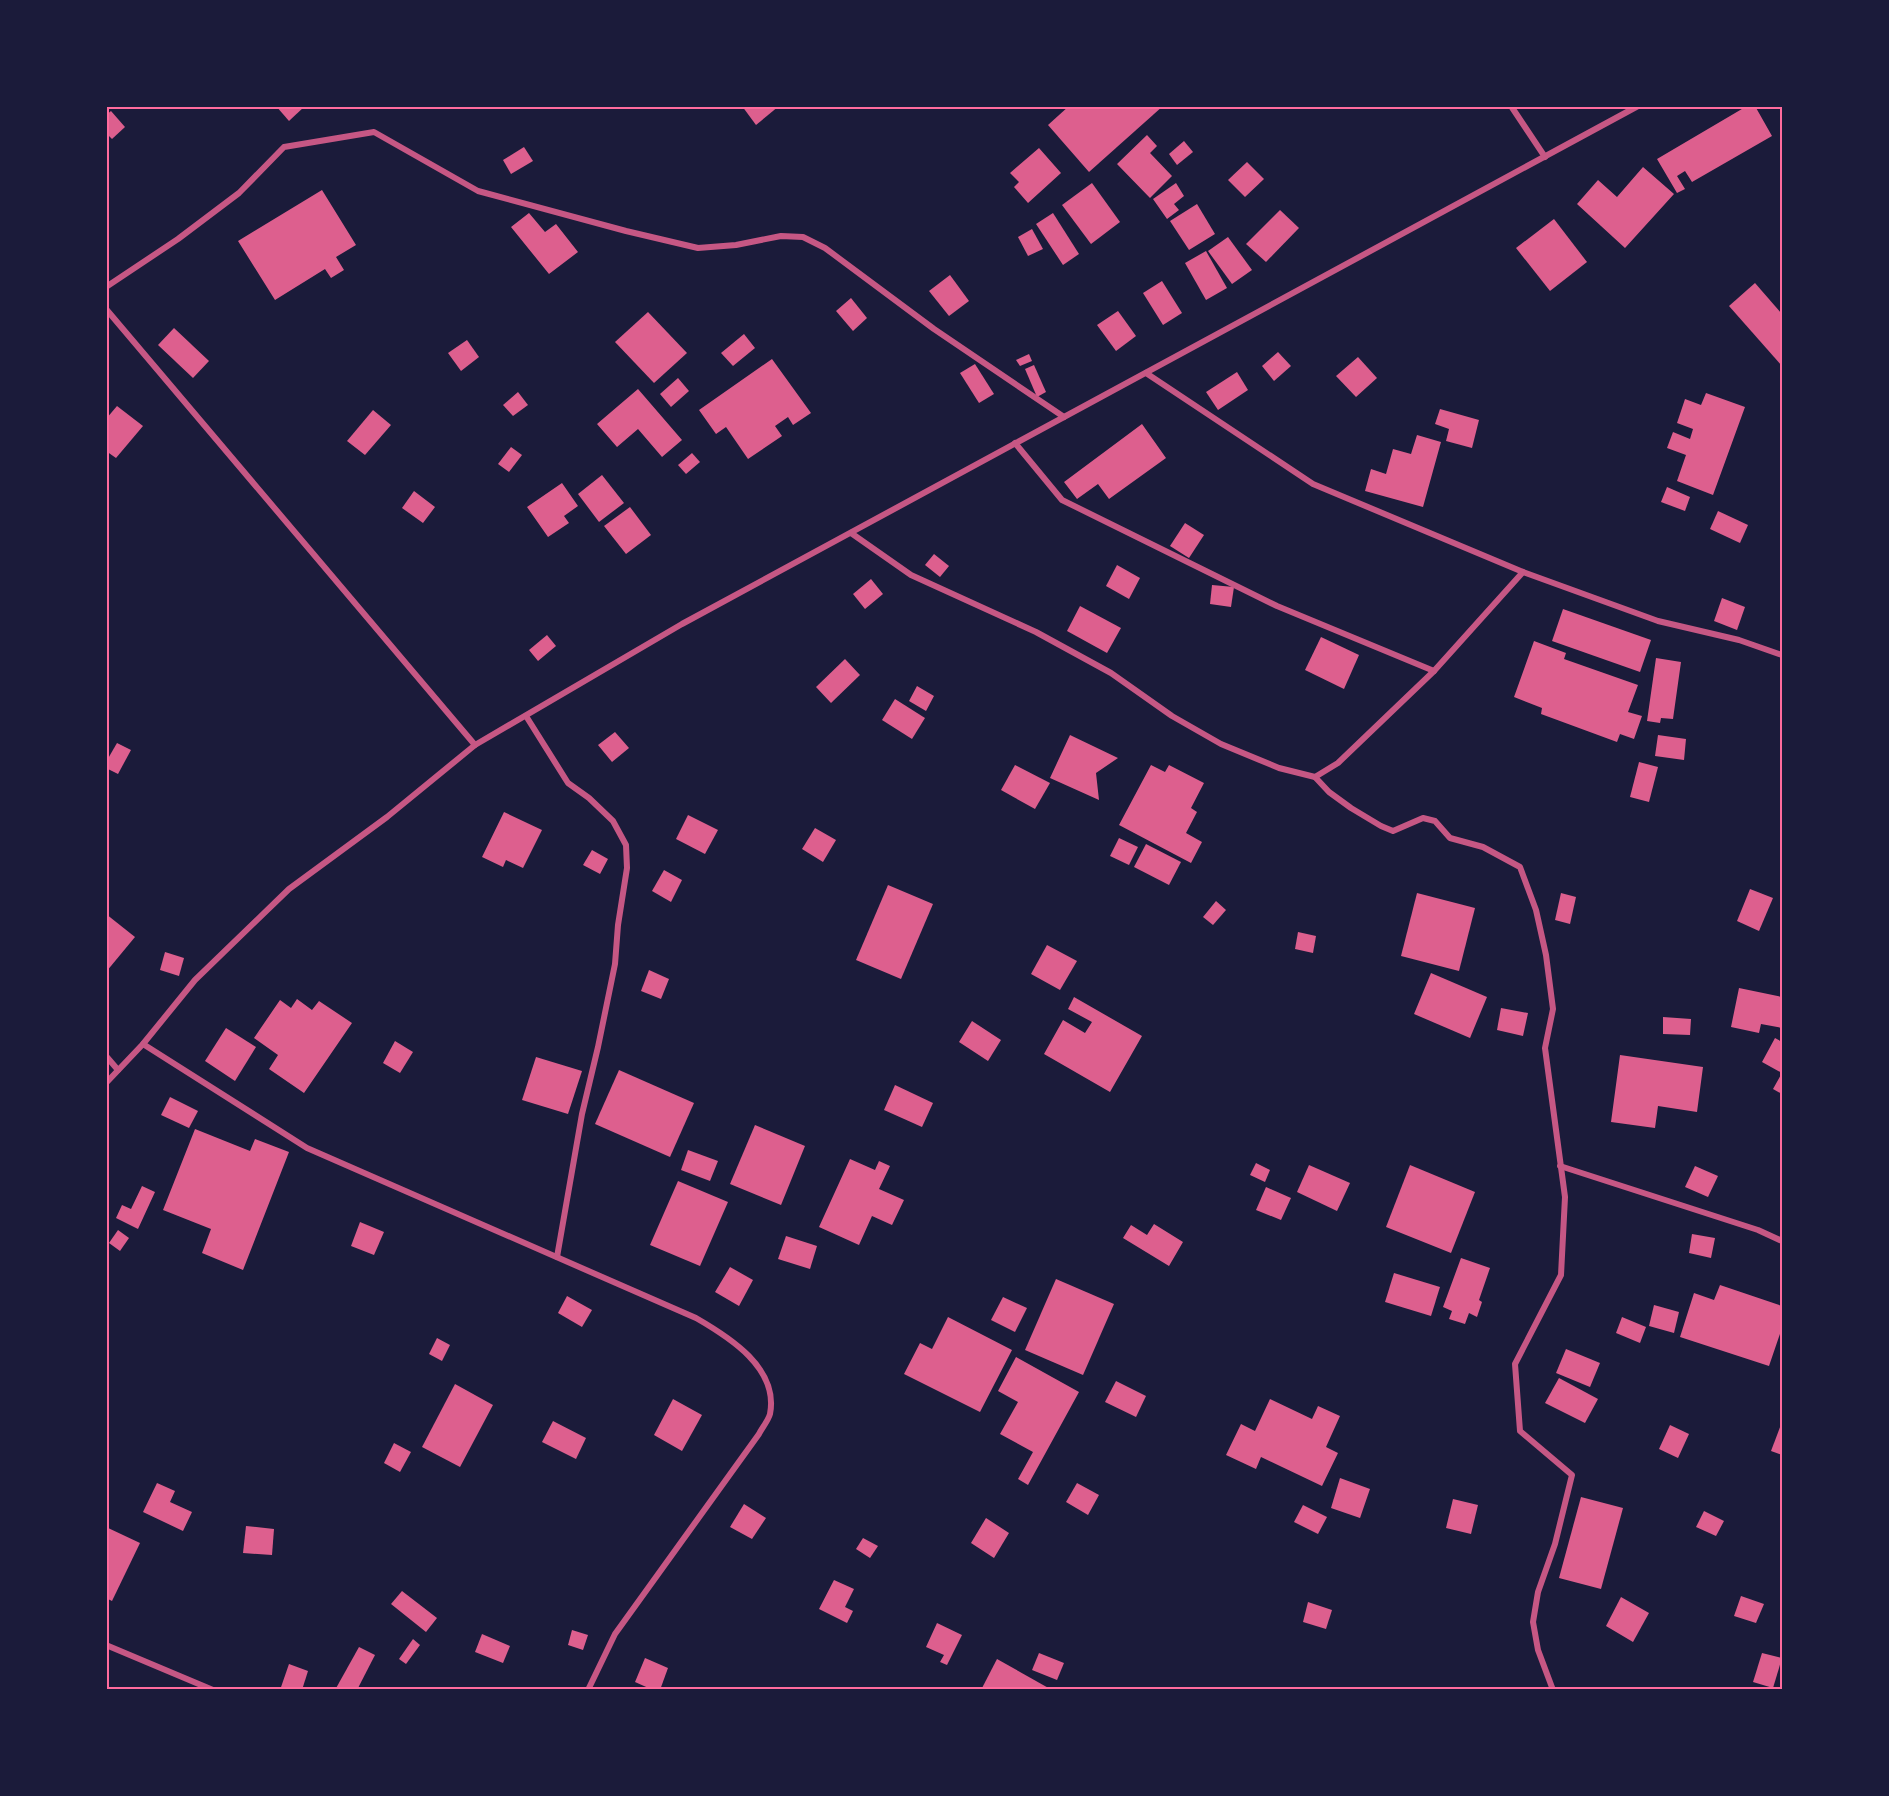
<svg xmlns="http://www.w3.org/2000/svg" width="1889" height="1796" font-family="'Alegreya Sans',sans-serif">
<rect width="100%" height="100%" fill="#1b1b3a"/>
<g fill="#dd5f8e">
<polygon points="276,106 305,106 289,121"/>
<polygon points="742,106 779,106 756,125"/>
<polygon points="1069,106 1163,106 1089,172 1048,125"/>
<polygon points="1747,106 1755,106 1772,136 1692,182 1685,171 1677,176 1685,189 1677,193 1657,159"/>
<polygon points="111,111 125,127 112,139 106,133 106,115"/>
<polygon points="1147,135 1157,146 1150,153 1172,176 1150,198 1117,164"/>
<polygon points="1184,141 1193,152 1177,165 1169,154"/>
<polygon points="524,147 533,161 511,174 503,160"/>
<polygon points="1039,148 1061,173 1028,203 1014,187 1019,182 1010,173"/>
<polygon points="1247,162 1264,179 1245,197 1228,180"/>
<polygon points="1643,167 1674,194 1625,248 1577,204 1598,180 1617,197"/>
<polygon points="1092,183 1120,222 1091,244 1062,205"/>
<polygon points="1176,183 1184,196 1174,204 1179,210 1167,219 1153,199"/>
<polygon points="322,190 356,245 336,257 344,270 331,278 325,269 275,300 238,241"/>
<polygon points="1197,204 1215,234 1189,250 1170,221"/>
<polygon points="1280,210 1299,228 1266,262 1246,244"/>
<polygon points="529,213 545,232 556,224 578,252 549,274 511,227"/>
<polygon points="1053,213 1079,254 1063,265 1036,224"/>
<polygon points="1554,219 1587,262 1550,291 1516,248"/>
<polygon points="1032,229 1043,249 1028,256 1018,237"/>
<polygon points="1228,237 1252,270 1232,284 1208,251"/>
<polygon points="1206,251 1227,288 1206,300 1185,263"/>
<polygon points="950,275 969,301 949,316 929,291"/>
<polygon points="1162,281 1182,313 1163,325 1143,293"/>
<polygon points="1755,283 1782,314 1782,363 1781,365 1729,306"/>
<polygon points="851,298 867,318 853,331 836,311"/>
<polygon points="1118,311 1136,336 1116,351 1097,325"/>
<polygon points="648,312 687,353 654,383 615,342"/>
<polygon points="174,328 209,361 193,378 158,345"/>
<polygon points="744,334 755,348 733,366 721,353"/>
<polygon points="467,340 479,357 461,371 448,353"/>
<polygon points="1278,352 1291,366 1274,381 1262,366"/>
<polygon points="1029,354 1032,361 1020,366 1016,360"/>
<polygon points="1358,357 1377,378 1356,397 1336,376"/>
<polygon points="772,359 811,413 793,425 788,417 775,426 782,436 748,459 726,427 716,434 699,410"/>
<polygon points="975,364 994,394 979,403 960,373"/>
<polygon points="1034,365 1046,392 1037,397 1025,369"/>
<polygon points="1237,372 1248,390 1218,410 1206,392"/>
<polygon points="678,378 689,391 671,407 660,394"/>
<polygon points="638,389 682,440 662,457 638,429 617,447 597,424"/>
<polygon points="518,392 528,405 513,416 503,405"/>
<polygon points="1706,393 1745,407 1713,495 1677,481 1686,455 1667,448 1673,432 1690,439 1693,429 1677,423 1685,399 1701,405"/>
<polygon points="117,406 143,426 116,458 106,451 106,419"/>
<polygon points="1440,409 1479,420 1472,448 1446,441 1449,429 1435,424"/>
<polygon points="373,410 391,425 365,455 347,441"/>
<polygon points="1142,424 1166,458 1109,499 1098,484 1077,499 1064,482"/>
<polygon points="1417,435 1441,442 1423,507 1365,491 1371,469 1386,474 1393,449 1411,454"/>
<polygon points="511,447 522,455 509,472 498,464"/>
<polygon points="692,453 700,462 686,474 678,465"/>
<polygon points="602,475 624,503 599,522 578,494"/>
<polygon points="562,483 578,506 564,516 569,523 548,537 527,507"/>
<polygon points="1667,487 1690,497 1685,511 1661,502"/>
<polygon points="414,491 435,507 423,523 402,508"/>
<polygon points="630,507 651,535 626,554 604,526"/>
<polygon points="1718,511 1748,525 1740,543 1710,529"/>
<polygon points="1185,523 1204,535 1189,558 1170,546"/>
<polygon points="934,554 949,566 940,577 925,565"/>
<polygon points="1117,565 1140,578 1129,599 1106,586"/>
<polygon points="871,579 883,594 865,609 853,594"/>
<polygon points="1212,585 1234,587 1231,607 1210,604"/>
<polygon points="1722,598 1745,607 1737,630 1714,621"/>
<polygon points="1080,606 1121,628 1107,653 1067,631"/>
<polygon points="1563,609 1651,640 1640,672 1552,641"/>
<polygon points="547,635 556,646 538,661 529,650"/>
<polygon points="1321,637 1359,655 1344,689 1305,670"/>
<polygon points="1534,641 1566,653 1564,659 1638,685 1628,712 1642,716 1634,739 1620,734 1617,742 1541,714 1542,708 1514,697"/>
<polygon points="1656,658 1681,662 1673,719 1661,718 1660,723 1647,721"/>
<polygon points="845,659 860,675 831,703 816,687"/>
<polygon points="917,686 934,696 926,711 909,701"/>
<polygon points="895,699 925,718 912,739 882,720"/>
<polygon points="615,732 629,748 612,762 598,745"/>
<polygon points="1070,735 1118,758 1096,773 1099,800 1050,778"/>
<polygon points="1658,735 1686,739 1684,760 1655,756"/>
<polygon points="117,743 131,750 118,774 106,768 106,762"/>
<polygon points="1639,762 1658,767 1649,802 1630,797"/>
<polygon points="1015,765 1050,783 1035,809 1001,790"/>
<polygon points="1151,765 1165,772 1169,765 1204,783 1191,808 1197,812 1186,833 1202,842 1191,863 1119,825"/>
<polygon points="504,812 542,830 523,868 506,860 503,867 482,857"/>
<polygon points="688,815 718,830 705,854 676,839"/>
<polygon points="815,828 836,840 823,862 802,849"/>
<polygon points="1119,838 1138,847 1129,865 1110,856"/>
<polygon points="1146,844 1181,862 1169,885 1134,867"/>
<polygon points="592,850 608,859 600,874 583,865"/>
<polygon points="664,870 682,880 671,902 652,891"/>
<polygon points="888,885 933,904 901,979 856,960"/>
<polygon points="1750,889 1773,898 1759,931 1737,921"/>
<polygon points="1417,893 1475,908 1459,971 1401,956"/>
<polygon points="1561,893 1576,897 1570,924 1555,920"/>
<polygon points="1216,901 1226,910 1213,925 1203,917"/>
<polygon points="106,914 135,937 106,972"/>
<polygon points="1298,932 1316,936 1313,953 1295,949"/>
<polygon points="1047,945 1077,961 1060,990 1031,974"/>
<polygon points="165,952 184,958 179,976 160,970"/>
<polygon points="649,970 669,979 661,999 641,991"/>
<polygon points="1431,973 1487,997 1470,1038 1414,1014"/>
<polygon points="1739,988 1782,997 1782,1028 1761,1024 1759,1033 1731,1027"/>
<polygon points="1074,997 1142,1036 1110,1092 1044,1054 1063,1020 1085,1033 1092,1022 1068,1009"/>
<polygon points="297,999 312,1010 319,1001 352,1023 304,1093 269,1069 278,1055 254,1038 280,1000 291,1008"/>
<polygon points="1501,1008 1528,1013 1523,1036 1497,1030"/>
<polygon points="1663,1017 1691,1019 1690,1035 1663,1034"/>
<polygon points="972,1021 1001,1040 988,1061 959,1042"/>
<polygon points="226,1028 256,1047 235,1081 205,1061"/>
<polygon points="1775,1038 1782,1042 1782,1094 1773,1089 1782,1073 1762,1062"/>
<polygon points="395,1041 413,1052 400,1073 383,1063"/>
<polygon points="1620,1055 1703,1067 1697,1112 1658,1106 1655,1128 1611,1122"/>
<polygon points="536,1057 582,1071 568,1114 522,1100"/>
<polygon points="619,1070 694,1103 670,1157 595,1124"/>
<polygon points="895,1085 933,1103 922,1127 884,1110"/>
<polygon points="170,1097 198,1111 189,1128 161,1115"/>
<polygon points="755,1125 805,1146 781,1205 730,1184"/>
<polygon points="195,1129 250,1151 255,1139 289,1152 243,1270 202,1253 211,1229 163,1210"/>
<polygon points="688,1150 718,1161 710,1181 681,1170"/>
<polygon points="850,1159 875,1170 879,1161 890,1166 879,1189 904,1200 892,1225 872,1216 859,1245 819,1227"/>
<polygon points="1256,1163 1270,1170 1265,1182 1250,1175"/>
<polygon points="1309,1165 1350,1183 1337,1211 1297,1192"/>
<polygon points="1410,1165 1475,1192 1451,1253 1386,1227"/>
<polygon points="1695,1166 1718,1176 1708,1197 1685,1187"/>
<polygon points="678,1181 728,1202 700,1266 650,1245"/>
<polygon points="142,1186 155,1192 138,1229 116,1218 122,1205 131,1209"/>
<polygon points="1266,1187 1291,1198 1281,1220 1256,1210"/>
<polygon points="360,1222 384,1232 374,1255 351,1246"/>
<polygon points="1154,1224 1183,1242 1169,1266 1123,1238 1131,1225 1147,1235"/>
<polygon points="118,1230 129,1238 120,1251 109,1243"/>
<polygon points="1692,1234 1715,1238 1711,1258 1689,1253"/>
<polygon points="786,1236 817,1246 810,1269 778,1259"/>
<polygon points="1461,1258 1490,1268 1479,1300 1482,1302 1477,1317 1469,1313 1465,1324 1449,1319 1452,1311 1443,1307"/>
<polygon points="730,1267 753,1280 739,1306 715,1292"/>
<polygon points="1394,1273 1440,1287 1431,1316 1385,1302"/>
<polygon points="1056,1279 1114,1304 1083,1375 1025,1350"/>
<polygon points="1720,1285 1782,1306 1782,1328 1769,1366 1680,1337 1694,1293 1714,1300"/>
<polygon points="567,1296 592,1310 582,1327 558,1313"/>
<polygon points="1003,1297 1027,1308 1015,1332 991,1320"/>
<polygon points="1654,1305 1679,1312 1674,1333 1649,1326"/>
<polygon points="948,1317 1012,1350 980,1412 904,1374 920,1343 932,1349"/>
<polygon points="1622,1317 1646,1327 1640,1343 1616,1333"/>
<polygon points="437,1338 450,1345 442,1361 429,1354"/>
<polygon points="1566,1349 1600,1363 1590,1387 1556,1373"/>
<polygon points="1016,1357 1079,1392 1028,1485 1018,1479 1033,1452 1000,1434 1018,1402 998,1391"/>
<polygon points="1559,1378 1598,1399 1585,1423 1545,1403"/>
<polygon points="1116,1381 1146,1396 1136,1417 1105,1402"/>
<polygon points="455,1384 493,1405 460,1467 422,1447"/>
<polygon points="673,1399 702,1415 682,1451 654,1435"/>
<polygon points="1270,1399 1312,1419 1318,1406 1340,1416 1326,1447 1338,1453 1322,1486 1261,1457 1256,1469 1226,1455 1241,1424 1255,1431"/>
<polygon points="553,1421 586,1438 576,1459 542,1442"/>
<polygon points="1782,1422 1782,1455 1771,1451"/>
<polygon points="1670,1425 1689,1434 1678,1458 1659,1449"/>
<polygon points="394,1443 411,1452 400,1472 384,1463"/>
<polygon points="1340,1478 1370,1489 1360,1518 1331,1508"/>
<polygon points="157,1483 175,1491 170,1502 192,1512 183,1531 143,1512"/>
<polygon points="1077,1483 1099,1495 1088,1515 1066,1502"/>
<polygon points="1581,1497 1623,1508 1601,1589 1559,1578"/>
<polygon points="1453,1499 1478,1505 1471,1534 1446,1528"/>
<polygon points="744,1504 766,1518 752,1539 730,1527"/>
<polygon points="1303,1505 1327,1517 1318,1534 1294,1522"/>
<polygon points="1704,1511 1724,1521 1716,1536 1696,1527"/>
<polygon points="986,1518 1009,1533 994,1558 971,1543"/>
<polygon points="246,1526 274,1529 272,1555 243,1553"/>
<polygon points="106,1527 140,1543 112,1601 106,1598"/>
<polygon points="863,1538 878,1546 870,1558 856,1549"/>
<polygon points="834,1580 854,1589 845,1607 853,1611 847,1623 819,1609"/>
<polygon points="402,1591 437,1618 426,1632 391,1604"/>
<polygon points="1741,1596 1764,1604 1756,1623 1734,1616"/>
<polygon points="1621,1597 1649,1613 1633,1642 1606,1626"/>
<polygon points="1308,1602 1332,1610 1326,1629 1303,1622"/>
<polygon points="937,1623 962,1635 947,1665 940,1662 944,1655 926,1647"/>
<polygon points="572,1630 588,1635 583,1650 568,1645"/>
<polygon points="482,1634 510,1646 503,1663 475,1652"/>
<polygon points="413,1639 420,1645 406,1664 399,1659"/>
<polygon points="359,1647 375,1655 357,1690 335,1690"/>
<polygon points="1039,1653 1064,1663 1057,1680 1032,1670"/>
<polygon points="1762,1653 1782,1658 1773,1688 1753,1682"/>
<polygon points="645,1658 668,1668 660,1690 653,1690 635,1682"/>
<polygon points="997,1659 1052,1690 981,1690"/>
<polygon points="289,1664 308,1671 302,1690 280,1690"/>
</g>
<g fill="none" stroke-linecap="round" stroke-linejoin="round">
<g stroke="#c65784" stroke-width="6">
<polyline points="1511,106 1545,157"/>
<polyline points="106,287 178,239 239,193 284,147 374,132 478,191 626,231 698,248 736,245 781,236 803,237 825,248 934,329 1064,417"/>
<polyline points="106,309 475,745"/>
<polyline points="1146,373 1313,484 1523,572 1658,621 1739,640 1782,655"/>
<polyline points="1015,443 1062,500 1277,606 1434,671"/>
<polyline points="851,533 911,575 1036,632 1111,673 1172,716 1221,744 1279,768 1315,777 1329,792 1351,808 1381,826 1393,831 1423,818 1435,821 1450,838 1483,847 1520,867 1536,910 1546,955 1553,1009 1545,1048 1565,1197 1561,1275 1515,1364 1520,1431 1572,1475 1555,1544 1538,1592 1533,1622 1538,1650 1553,1690"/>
<polyline points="526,716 568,783 589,798 613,821 626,845 627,868 618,925 615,964 598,1047 582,1114 557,1257"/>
<polyline points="1315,777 1338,763 1434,671 1523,572"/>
<path d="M143,1044L307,1148L696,1318C729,1337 779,1368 770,1414C768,1421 762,1428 759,1434L615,1634L588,1690"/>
<polyline points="106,1056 118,1070"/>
<polyline points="106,1083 143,1044 195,980 289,889 387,817 475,745 682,624 1638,106"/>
<polyline points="1560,1166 1758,1230 1782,1241"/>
<polyline points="106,1645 213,1690"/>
</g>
</g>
<rect width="1889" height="1796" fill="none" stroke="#1b1b3a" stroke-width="216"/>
<rect x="108" y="108" width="1673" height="1580" fill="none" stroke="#ff6b9d" stroke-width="2"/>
</svg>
